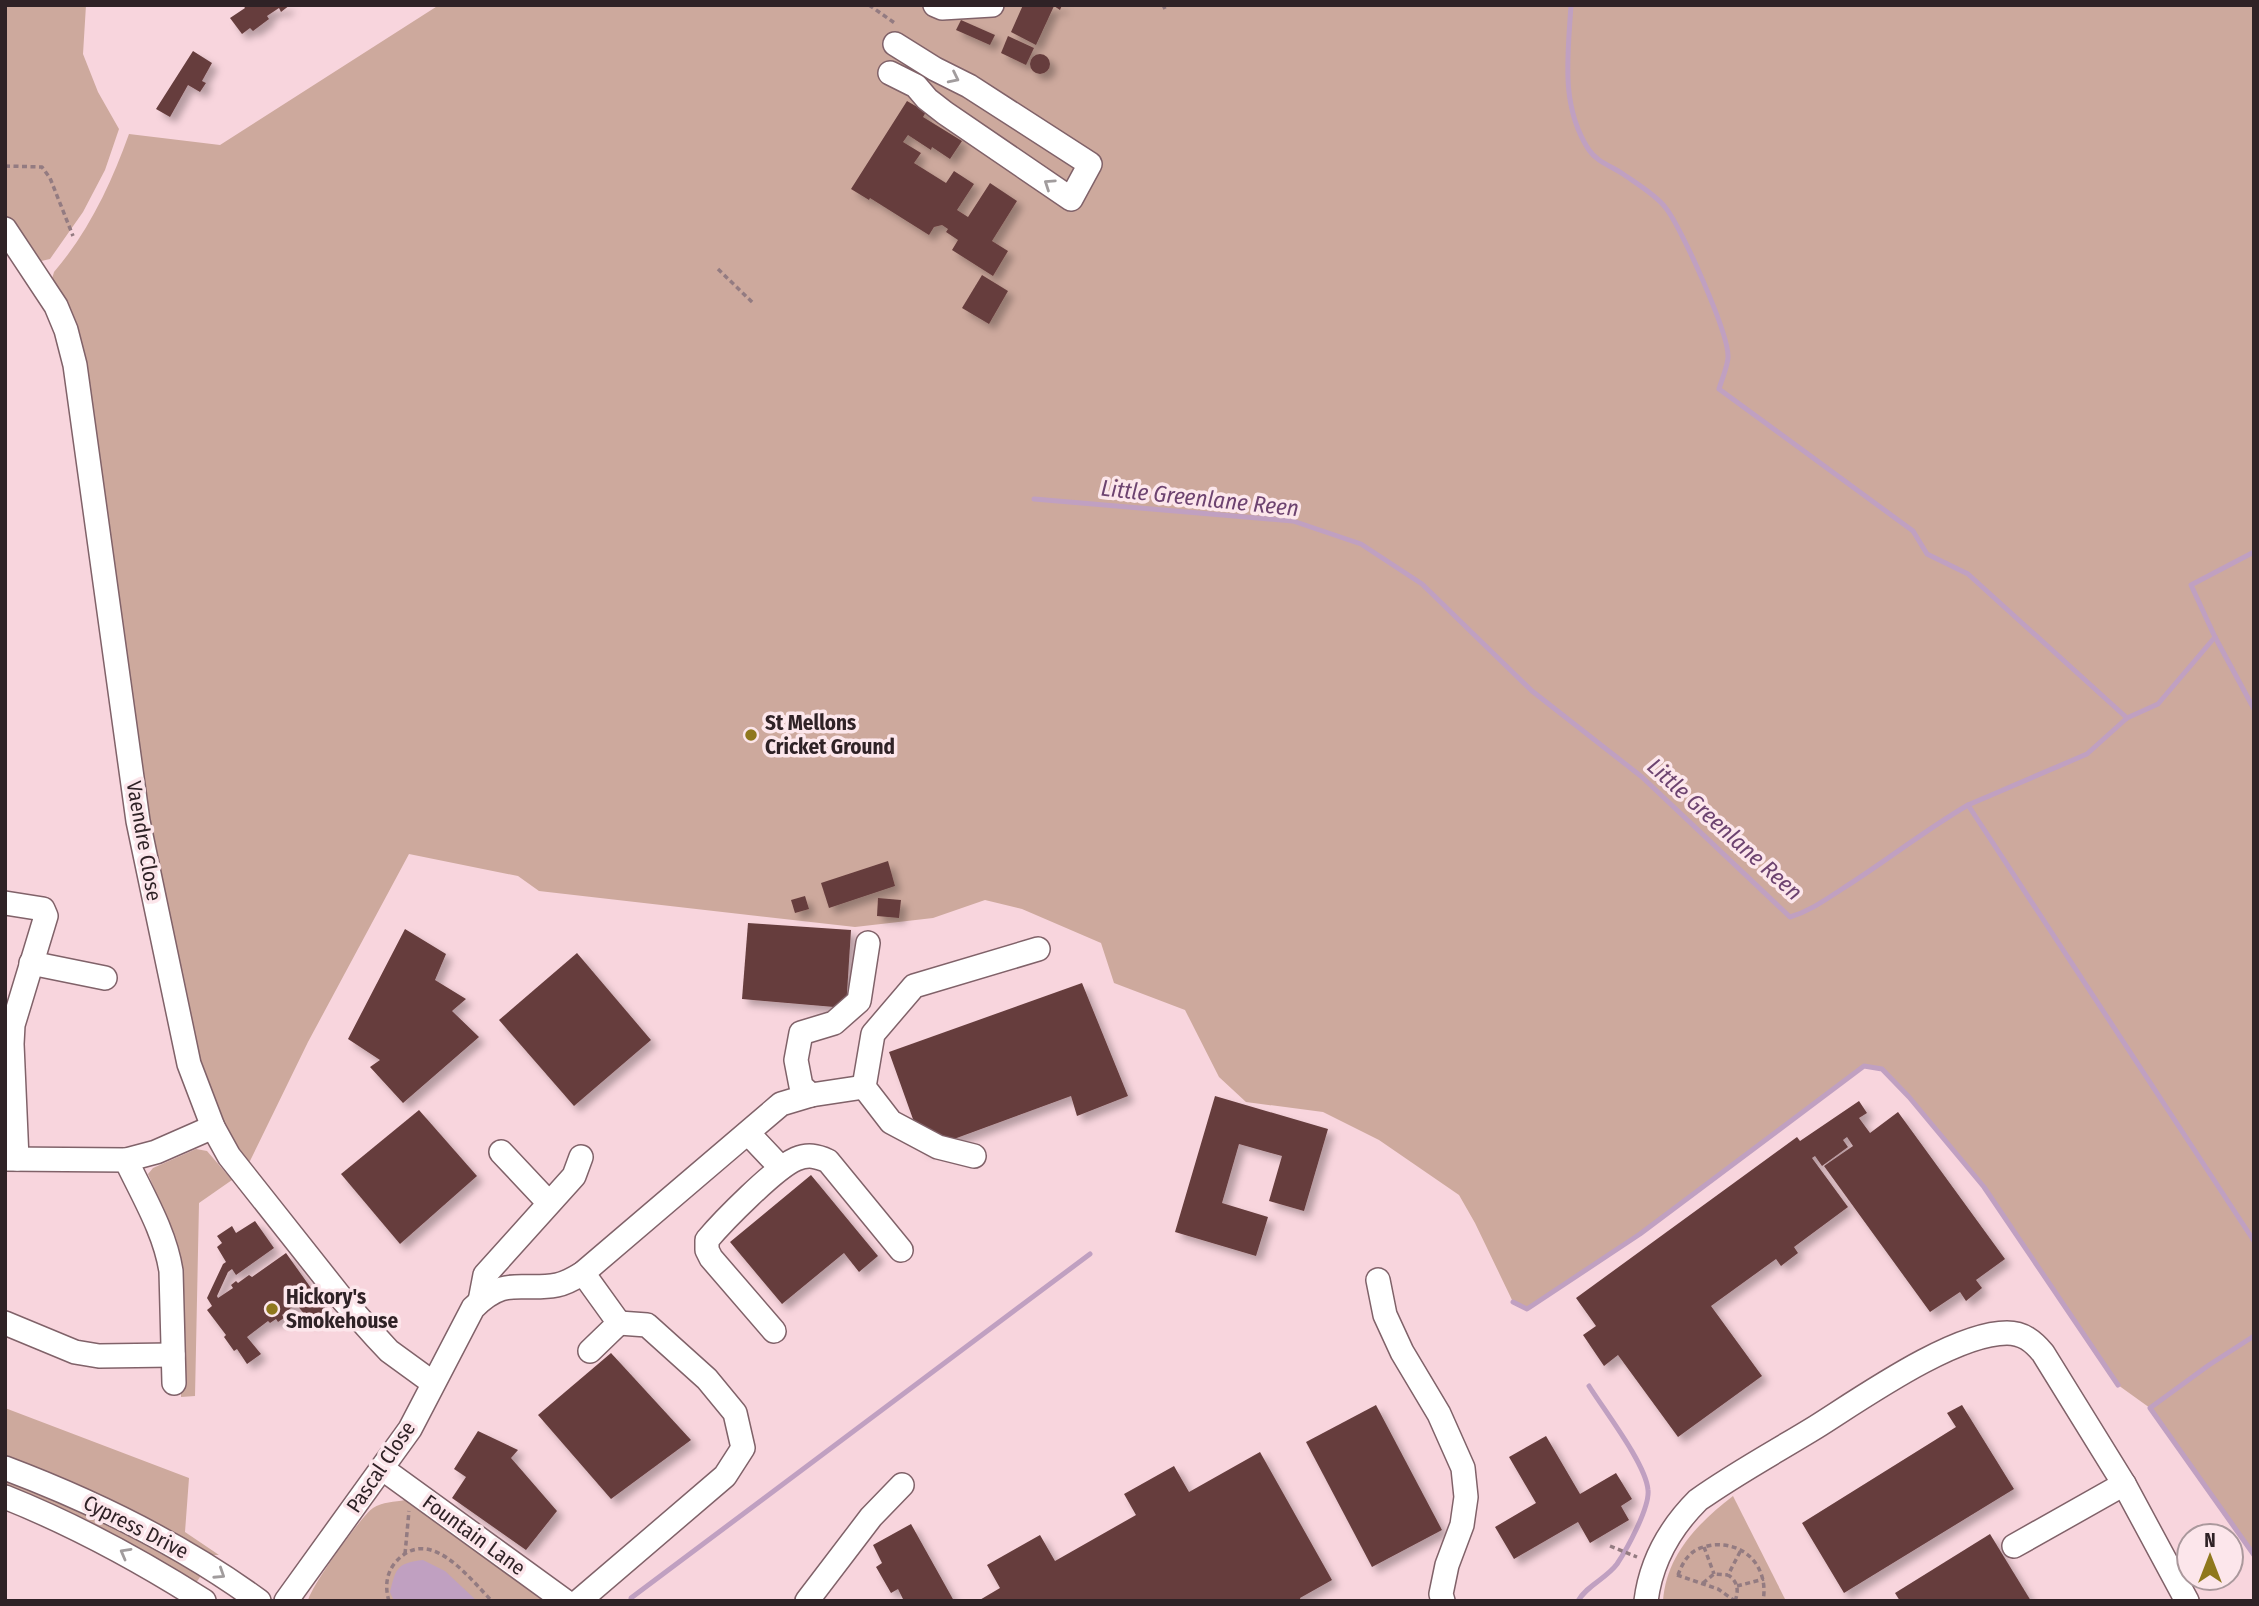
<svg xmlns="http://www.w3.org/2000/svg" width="2259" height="1606" font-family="'Fira Sans Condensed',sans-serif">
<defs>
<filter id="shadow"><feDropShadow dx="6" dy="6" stdDeviation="3.5" flood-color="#0004"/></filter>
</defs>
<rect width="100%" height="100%" fill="#f8d5dd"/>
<g fill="#cda99d">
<polygon points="5,5 86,5 83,54 98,92 119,129 105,170 83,212 50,259 37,262 13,231 5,214"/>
<path d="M439,5H2254V1555L2150,1408L2118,1385L1984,1187L1909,1097L1882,1069L1864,1066L1640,1234L1527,1309L1513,1302L1475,1223L1459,1195L1379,1140L1323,1112L1246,1102L1219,1077L1185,1010L1114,983L1101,943L1022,909L985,900L933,918L855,927L539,891L518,876L409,854L308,1042L249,1163L229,1137L196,1061L158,885L52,279L54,272C89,231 111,184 129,134L220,145Z"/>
<polygon points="196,1149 207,1151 232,1180 199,1203 195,1396 181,1397 180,1277 152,1196 157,1195 148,1174 153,1168"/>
<path d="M5,1408L189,1478L185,1532L219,1555H211C145,1516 77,1483 5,1457Z"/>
<polygon points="5,1478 130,1533 202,1574 196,1583 5,1487"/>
<path d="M1733,1496L1786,1601H1663C1666,1555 1699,1522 1733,1496Z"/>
<path d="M405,1500L431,1515L545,1601H308C309,1589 362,1515 373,1508C382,1502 395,1502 405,1500Z"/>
</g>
<path fill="#c0a0c1" d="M423,1560L445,1571L477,1601H394L390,1592C396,1568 397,1563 423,1560Z"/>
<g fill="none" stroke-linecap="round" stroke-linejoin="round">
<g stroke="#c0a0c1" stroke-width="5">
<path d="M1571,5C1568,55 1560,106 1589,150C1597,162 1611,166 1623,174C1636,183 1656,195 1665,207C1681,226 1730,336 1728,358C1727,368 1722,379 1719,389L1913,531L1927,554L1968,574L2127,718"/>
<path d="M1034,499L1293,521L1361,544L1422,584L1532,691L1642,777L1790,917C1810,911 1825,900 1842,889C1885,862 1925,830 1968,805L2254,1241"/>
<polyline points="2254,552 2191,585 2215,637 2254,709"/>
<polyline points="1968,805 2087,754 2127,718 2158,704 2215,637"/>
<polyline points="1513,1302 1527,1309 1640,1234 1864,1066 1882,1069 1909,1097 1984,1187 2118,1385"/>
<polyline points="2254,1336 2209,1365 2150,1408 2254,1555"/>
<polyline points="631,1601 631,1598 1090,1254"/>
<path d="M1578,1601C1587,1585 1606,1579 1617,1564C1627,1549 1650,1507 1648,1490C1646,1464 1604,1410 1589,1386"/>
</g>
</g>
<g fill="#663d3d" filter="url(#shadow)">
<polygon points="243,5 290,5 281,12 279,8 267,16 269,19 253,31 250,28 242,34 230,18 245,8"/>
<polygon points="1023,5 1062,5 1060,10 1054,6 1036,45 1011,32"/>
<polygon points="961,20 995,35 990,45 956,30"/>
<polygon points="1008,36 1034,48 1026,65 1001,53"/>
<polygon points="193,51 212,63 202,81 206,83 200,92 188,85 170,117 156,109"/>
<circle cx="1040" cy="64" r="10"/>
<polygon points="907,101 926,112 923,117 962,141 950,159 932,147 931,150 908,135 903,142 921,153 914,163 946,183 954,171 974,184 957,210 968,217 990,183 1017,201 992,241 1008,251 993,276 952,250 958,240 946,232 948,229 942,225 934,227 929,235 870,198 869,200 851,189"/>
<polygon points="982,275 1008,291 989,324 962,308"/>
<polygon points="888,861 895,886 829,908 821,883"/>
<polygon points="805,896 809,909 795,913 791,900"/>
<polygon points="878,898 901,900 899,918 877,916"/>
<polygon points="748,923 851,930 846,1008 742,999"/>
<polygon points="405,929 446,954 435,980 466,999 452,1011 479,1037 403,1103 370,1067 380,1060 348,1039"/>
<polygon points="577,953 651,1040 574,1106 499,1020"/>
<polygon points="1082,983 1128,1096 1077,1116 1071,1096 924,1150 889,1052"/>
<polygon points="1215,1096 1328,1129 1304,1211 1269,1201 1282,1156 1239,1144 1222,1203 1268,1217 1256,1256 1175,1232"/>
<polygon points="1859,1101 1867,1113 1859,1118 1870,1133 1898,1112 2005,1259 1976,1280 1982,1288 1966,1301 1960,1292 1930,1312 1824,1166 1853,1146 1847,1137 1843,1140 1848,1147 1822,1166 1815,1156 1812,1158 1848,1207 1794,1247 1798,1253 1781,1266 1776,1259 1711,1306 1762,1376 1678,1437 1618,1355 1604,1366 1583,1335 1596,1326 1576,1298 1797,1137 1800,1141"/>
<polygon points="419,1110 477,1176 400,1244 341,1174"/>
<polygon points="811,1175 878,1256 859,1272 844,1253 782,1304 730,1242"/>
<polygon points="255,1221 274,1248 236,1275 232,1269 228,1272 217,1296 218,1298 233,1288 231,1285 236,1281 238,1283 249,1275 252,1277 286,1253 326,1309 311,1322 296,1304 282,1315 284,1318 278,1322 276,1319 270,1323 268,1321 247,1337 261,1354 247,1364 237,1349 234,1351 224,1337 226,1335 207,1310 212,1306 207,1298 223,1264 226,1262 217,1247 222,1243 217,1236 232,1226 236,1233"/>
<polygon points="611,1353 691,1440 611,1499 538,1415"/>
<polygon points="1376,1405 1442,1530 1372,1567 1306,1442"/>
<polygon points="1962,1405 2014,1489 1844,1593 1802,1523 1956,1427 1947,1413"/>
<polygon points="478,1431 518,1450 511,1458 557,1511 526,1550 452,1498 466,1477 454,1469"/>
<polygon points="1546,1436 1580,1494 1616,1473 1632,1499 1621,1506 1629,1520 1590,1543 1578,1522 1514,1559 1495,1527 1536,1503 1509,1457"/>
<polygon points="1260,1452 1332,1580 1300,1598 1301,1601 978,1601 1000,1588 987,1565 1040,1535 1055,1561 1136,1515 1124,1494 1174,1466 1189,1492"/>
<polygon points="911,1524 954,1601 904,1601 898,1589 891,1593 876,1567 882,1563 873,1545"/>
<polygon points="1990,1534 2031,1601 1900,1601 1895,1593"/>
</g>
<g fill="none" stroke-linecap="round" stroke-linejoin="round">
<g stroke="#806269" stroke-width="26">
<g id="minor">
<polyline points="935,5 942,8 992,5"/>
<polyline points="890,73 916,86 927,99 945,113 1071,199 1090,164 969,86 935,69 895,44"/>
<polyline points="5,229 56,306 66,330 75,365 138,821 189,1064 213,1127 229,1156 343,1300 376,1337 389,1351 433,1383"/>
<polyline points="5,903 43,909 46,916 13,1025 12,1044 17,1159"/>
<polyline points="31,963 105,978"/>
<polyline points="811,1095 801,1086 796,1060 801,1033 834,1023 859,1001 868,943"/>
<polyline points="748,1133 781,1168"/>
<polyline points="501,1152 549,1203"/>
<polyline points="974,1156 938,1147 891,1122 864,1087 873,1034 914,986 1038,949"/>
<polyline points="5,1159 126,1160 156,1152 213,1127"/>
<path d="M126,1160C143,1196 165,1232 171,1271L174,1383"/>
<polyline points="583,1273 619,1323 590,1351"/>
<polyline points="1378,1280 1385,1315 1402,1352 1439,1414 1463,1468 1466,1497 1462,1525 1447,1565 1441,1594 1443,1601"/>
<polyline points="480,1301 485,1275 574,1176 581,1157"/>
<polyline points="5,1323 75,1352 99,1356 173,1355"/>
<path d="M774,1331L711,1258L707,1250V1240C723,1221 775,1168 796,1159C808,1154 817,1156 828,1161L901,1250"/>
<path d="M5,1468C95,1502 181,1544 259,1601"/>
<polyline points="383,1469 565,1601"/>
<path d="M5,1497C75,1525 141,1561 204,1601"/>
<polyline points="2014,1546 2124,1484"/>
<path d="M286,1601L410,1429L473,1308C506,1275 520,1292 557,1285C567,1283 575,1278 583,1273L781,1104L811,1095L864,1087"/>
<polyline points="579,1601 725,1476 743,1448 735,1413 707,1379 647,1325 619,1323"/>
<polyline points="807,1601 871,1517 902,1485"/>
<path d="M1646,1601C1651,1561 1670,1528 1698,1500C1736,1473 1777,1451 1816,1427C1862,1398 1954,1333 2007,1333C2023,1333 2033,1341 2043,1353L2124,1484L2187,1601"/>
</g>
</g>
<g stroke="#937b81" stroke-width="3.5" stroke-dasharray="5 3.5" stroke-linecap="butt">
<polyline points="869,5 896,24"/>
<polyline points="1163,5 1165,9"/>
<polyline points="5,166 42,167 50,178 73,236"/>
<polyline points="718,269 753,303"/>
<polyline points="1610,1546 1637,1557"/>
<polyline points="1704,1547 1714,1574"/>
<polyline points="405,1554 409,1511"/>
<polyline points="1677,1575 1718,1589 1735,1601"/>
<path d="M1678,1575C1681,1567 1685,1558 1693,1552C1698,1548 1706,1546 1713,1545C1747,1542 1769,1569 1763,1601"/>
<polyline points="1703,1583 1714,1574 1728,1575"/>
<polyline points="1737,1586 1764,1579"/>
<path d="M389,1601C385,1588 386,1575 394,1564C428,1522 468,1577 492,1601"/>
<path d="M1735,1601C1739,1591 1738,1581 1728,1575L1741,1550"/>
</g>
<use href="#minor" stroke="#fff" stroke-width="23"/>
</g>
<defs><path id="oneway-chevron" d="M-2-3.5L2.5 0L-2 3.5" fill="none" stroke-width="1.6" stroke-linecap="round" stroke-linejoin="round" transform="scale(1.75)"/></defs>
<g stroke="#a19c9d">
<use href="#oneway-chevron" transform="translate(954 78) rotate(26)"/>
<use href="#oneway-chevron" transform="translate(1049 184) rotate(-146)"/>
<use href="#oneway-chevron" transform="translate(125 1553) rotate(-151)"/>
<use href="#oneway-chevron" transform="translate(220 1574) rotate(33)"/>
</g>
<g fill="#8f781d" stroke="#fce6eb" stroke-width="2.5">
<circle cx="751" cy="735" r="7"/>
<circle cx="272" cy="1309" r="7"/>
</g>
<g text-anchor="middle" stroke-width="7" stroke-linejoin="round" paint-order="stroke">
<g font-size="21" font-weight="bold" fill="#2f2226" stroke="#fce6eb" text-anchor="start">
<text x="765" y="730">St Mellons<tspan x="765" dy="24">Cricket Ground</tspan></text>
<text x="286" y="1304">Hickory's<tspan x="286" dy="24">Smokehouse</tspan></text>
</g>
<g font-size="21" fill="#2f2226" stroke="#fce6eb">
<text transform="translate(144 841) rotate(80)" y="7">Vaendre Close</text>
<text transform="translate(381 1467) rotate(-56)" y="7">Pascal Close</text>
<text transform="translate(136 1527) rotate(27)" y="7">Cypress Drive</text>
<text transform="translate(474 1535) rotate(36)" y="7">Fountain Lane</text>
</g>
<g font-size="23" font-style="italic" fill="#6d4370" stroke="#fce6eb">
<text transform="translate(1200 498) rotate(6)" y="8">Little Greenlane Reen</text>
<text transform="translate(1725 829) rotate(42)" y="8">Little Greenlane Reen</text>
</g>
</g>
<rect width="2259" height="1606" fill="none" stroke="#2f2226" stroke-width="14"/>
<g transform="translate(2210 1557)"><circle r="33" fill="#fce6eb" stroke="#aa989c" stroke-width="2"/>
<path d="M0-5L12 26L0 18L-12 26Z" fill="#8f781d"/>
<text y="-10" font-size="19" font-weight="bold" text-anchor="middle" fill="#2f2226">N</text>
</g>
</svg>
